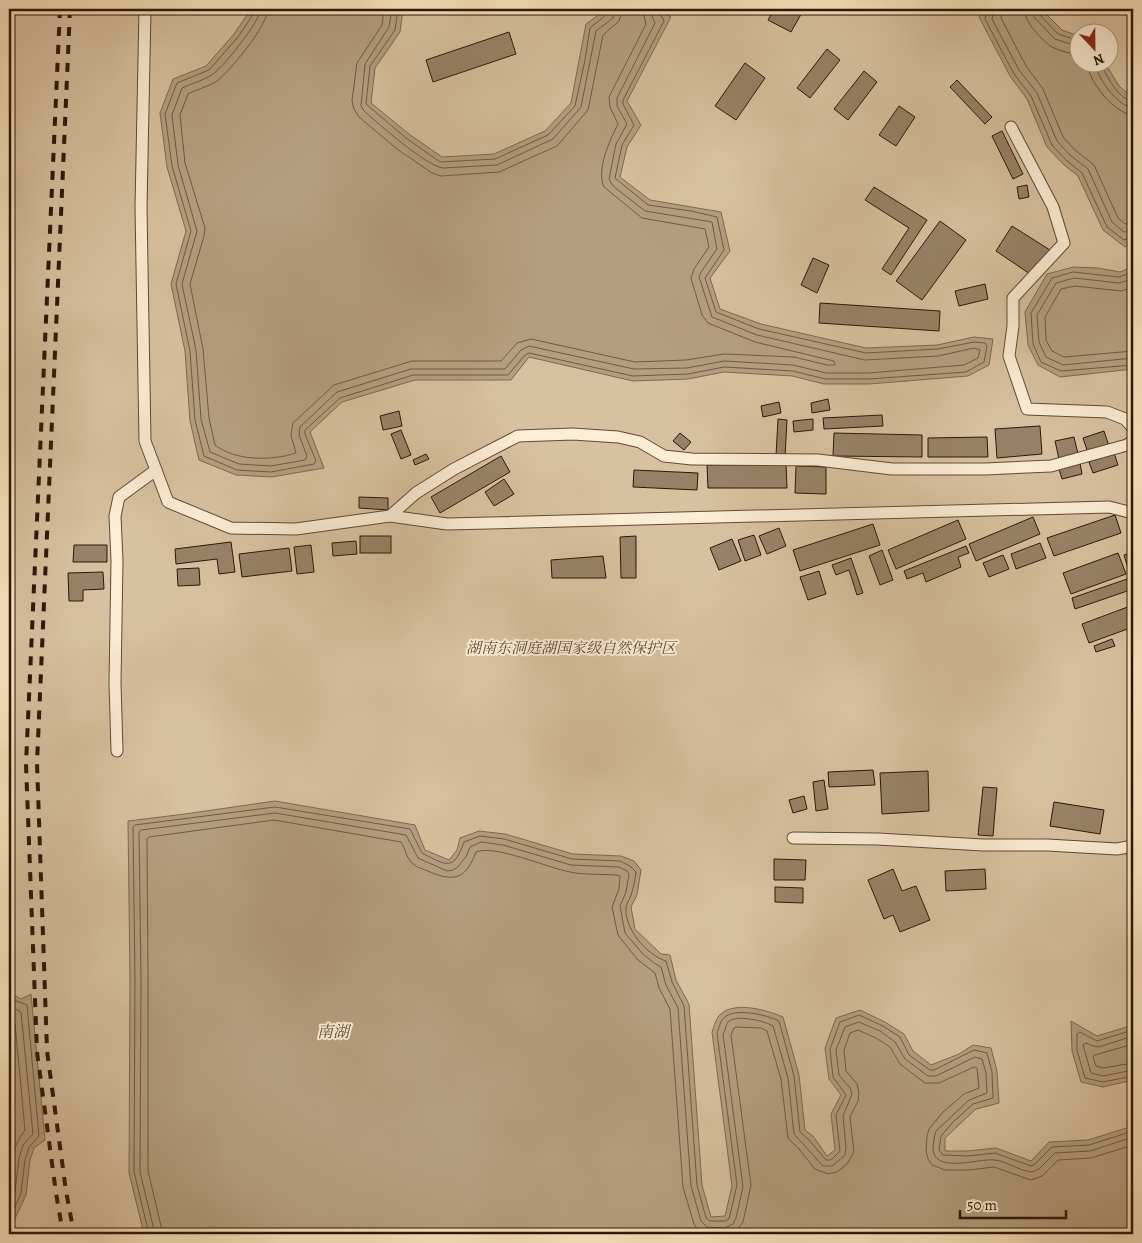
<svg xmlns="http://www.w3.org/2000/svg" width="1142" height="1243" font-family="Alegreya,'Noto Serif SC',serif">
<rect width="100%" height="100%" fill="#fbe4bf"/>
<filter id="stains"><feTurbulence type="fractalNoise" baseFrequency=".004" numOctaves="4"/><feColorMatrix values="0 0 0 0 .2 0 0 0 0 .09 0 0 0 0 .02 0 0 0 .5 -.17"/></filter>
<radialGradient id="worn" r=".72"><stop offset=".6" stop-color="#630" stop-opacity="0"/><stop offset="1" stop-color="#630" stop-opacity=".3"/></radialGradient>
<path fill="#d8c1a0" stroke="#826c54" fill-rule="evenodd" d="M9,9H1133V1234H9ZM1080,32H1110V62H1080Z"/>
<g fill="#b59e80" stroke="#7e6850">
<polygon points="251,9 403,9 400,32 375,68 371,103 409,134 442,157 494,154 545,131 571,103 586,24 607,9 658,9 671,17 627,101 641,125 627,147 620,177 650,200 721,212 730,251 710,278 720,309 761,324 866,348 937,345 974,337 993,339 989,365 968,376 869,384 824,384 792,376 724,372 688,379 633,381 529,357 511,380 415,380 342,402 310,432 324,468 272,477 236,475 199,460 190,421 185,351 171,284 186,231 167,167 160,113 173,79 206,66 234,34"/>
<polygon points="984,9 1041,9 1062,30 1079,36 1080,62 1105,63 1119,86 1133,98 1133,240 1125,247 1103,230 1078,176 1063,164 1047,147 1027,99 1010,76 979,17"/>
<polygon points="1073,267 1098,268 1120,272 1133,267 1133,369 1060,377 1038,365 1028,345 1025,312 1047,274"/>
<path d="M275,801L415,825L425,850L449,860L457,850L460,838L479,831L505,834L573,854L621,856L634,861L641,870L637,895L631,907L635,929L661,954L670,955L676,980L689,1004L702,1185L711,1217L725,1216L732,1186L712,1032C714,1027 716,1017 721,1014C735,1001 767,1010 783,1017L799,1075L805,1130L813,1136L827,1156L835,1150L831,1114L841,1095L829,1079L825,1048L836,1018L860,1010L885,1022L904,1034L913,1051L931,1065L959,1054L973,1045L991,1048L997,1071L999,1103L976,1109L945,1138V1151H968L996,1148L1031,1161L1049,1142L1088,1140L1133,1126V1234H144L129,1173L130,980L128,821L185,814Z"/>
<polygon points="9,989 12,994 21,999 31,994 45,1140 34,1148 30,1160 26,1195 13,1223 12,1234 9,1234"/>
<polygon points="1071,1021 1097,1036 1133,1025 1133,1080 1103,1087 1081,1082 1072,1051"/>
</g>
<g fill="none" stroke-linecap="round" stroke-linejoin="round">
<g stroke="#705a44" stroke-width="1">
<polyline points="254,9 254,13 238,37 209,70 177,83 165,114 172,166 191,231 176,284 190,351 195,420 204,456 237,470 271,472 314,464 316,461 305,434 305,430 340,398 413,375 508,375 525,355 529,353 633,376 688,374 724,367 793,371 825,379 869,379 966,372 984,362 987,346 985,343 974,342 938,349 866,353 759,329 716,312 705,278 724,250 717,217 691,211 648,205 615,178 622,145 634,125 623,104 623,100 664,21 663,18 657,13 656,9"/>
<path d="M261,9C260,21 222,70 210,76C201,81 191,84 182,88L172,115L178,165L197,231L182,284L196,350L201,419L210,452L239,464L271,466L305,460L307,456L299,435L300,427L337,392L411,369H505L521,350L529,346L634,369L687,368L724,361L793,365L826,373H869L964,365L978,358L980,350L974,348L938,356L865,360L757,335L712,317L699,277L701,272L717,249L712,222L645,211L613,186L609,179L616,144L627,124L617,106V98L655,23L651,14L650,9"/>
<path d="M268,9C268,25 230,71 217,81C208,87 197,89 188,94L180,115L185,163L205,228L204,236L190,284L203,349L209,418L215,445C235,461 272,461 296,453L291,435L293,423L334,385L412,361H501L517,343L531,339L635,362L686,360L724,354L794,357L827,365H835L834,361L755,342L708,323L702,315L691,278L694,269L709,247L705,229L642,218L604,187C596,169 610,140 618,124L610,107L609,97L646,24L642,9"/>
<polyline points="384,9 382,25 357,63 352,101 354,109 359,117 397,149 432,173 441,176 499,172 557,146 588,110 603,35 619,21 623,9"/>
<path d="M392,9L389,27L365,64L361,106L364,111C379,124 426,166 443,168L497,165L553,139L581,107L596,31L613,18L615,9"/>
<polyline points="398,9 395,30 370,66 366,104 406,138 440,162 495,159 548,135 575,106 585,60 590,28 607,14 609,9"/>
<polyline points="988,9 985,19 1014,74 1031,96 1052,145 1066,160 1082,173 1107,227 1124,240 1133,237"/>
<polyline points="994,9 992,19 1019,70 1037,93 1057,141 1070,155 1088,169 1112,222 1124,232 1133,231"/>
<polyline points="1002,9 1001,18 1026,66 1043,89 1063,137 1075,150 1094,165 1118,218 1125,224 1133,223"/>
<path d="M1024,9C1024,21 1042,41 1052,47C1060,51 1071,54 1080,55"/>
<polyline points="1031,9 1034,17 1055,39 1080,47"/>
<polyline points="1038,9 1039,14 1058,34 1080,41"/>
<path d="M1087,62C1088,81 1114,114 1133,115"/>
<path d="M1095,62C1096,77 1118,107 1133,108"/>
<path d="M1101,62L1102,67C1109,79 1118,99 1133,101"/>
<polyline points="1133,272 1119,277 1073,272 1052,278 1031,313 1033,344 1041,362 1061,371 1133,365"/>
<polyline points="1133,279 1119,283 1074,278 1056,283 1037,315 1039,342 1046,357 1063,365 1133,358"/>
<polyline points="1133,287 1121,291 1075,286 1061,289 1045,317 1046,340 1052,351 1064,357 1133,351"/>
<polyline points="9,998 27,1005 39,1136 29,1147 25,1160 21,1193 9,1221"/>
<polyline points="9,1005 21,1012 33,1134 23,1145 19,1158 15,1191 9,1205"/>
<path d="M9,1014L14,1017L15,1024L25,1130C13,1146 11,1160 9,1179"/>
<polyline points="1133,1030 1097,1041 1080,1032 1077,1034 1077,1050 1085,1078 1103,1082 1133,1076"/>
<polyline points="1133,1036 1099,1047 1093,1046 1086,1043 1083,1045 1091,1073 1103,1076 1133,1070"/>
<polyline points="1133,1044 1095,1055 1093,1057 1096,1066 1103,1068 1133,1063"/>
<path d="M149,1234L134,1172L135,980L133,827L135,825L275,807L410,829L422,853C447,866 454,871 464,842L480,836L504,839L572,859L620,861L630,866L636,872C635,879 634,886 632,892C631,897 627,902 626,907C624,929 647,955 666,961L672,982L684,1006L697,1185L706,1218L710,1221H725L729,1219L737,1185L717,1033C719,1029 720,1021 724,1018C734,1007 767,1015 779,1021L794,1076L800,1132L809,1140L826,1160H831L840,1151L836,1115L846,1095L833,1077L830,1049L840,1022L859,1015L883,1026L900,1037L909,1055L930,1070H934L974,1050L987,1053L992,1072L993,1098L973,1104L953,1122L941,1136L939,1150L943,1155L968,1156L995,1153L1031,1166L1035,1164L1052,1147L1089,1145L1133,1131"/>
<path d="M155,1234L140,1172L141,980L139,832L141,830L275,813L406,835L418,858L447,871L453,870L458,867L467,855L470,847L481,842L503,845L571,865L619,867L627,871L629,874L626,892L620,906L625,933L643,954L654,963L661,967L666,985L678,1008L691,1186L701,1221L707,1227L725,1228L733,1224L736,1218L743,1187L723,1034C725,1031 726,1025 728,1022C736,1014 765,1021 773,1026L788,1078L794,1134L823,1166H832L845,1155L846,1148L843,1116L852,1094L850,1088L839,1075L836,1050L845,1027L859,1022L880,1031L895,1042L905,1059L928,1076H936L975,1057L982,1059L986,1073L987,1093L969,1100L936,1131C934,1136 934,1141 933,1147C932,1175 979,1158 994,1160C1007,1161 1019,1171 1032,1172L1039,1169L1055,1153L1090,1151L1133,1137"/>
<path d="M163,1234L148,1171V980L147,839L149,837L274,820L401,842C405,848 406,857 412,863C417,868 424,869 430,872C454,882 466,879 476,852C494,844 548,868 570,872C585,875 601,874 617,875L620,876L619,889L612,907L618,935L637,959L655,973L659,988L670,1009L683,1187L694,1224L698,1230L705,1234"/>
<polyline points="730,1234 737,1230 743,1222 751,1185 731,1035 734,1028 736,1027 761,1028 767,1031 781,1079 788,1138 799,1149 815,1169 828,1174 837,1172 847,1164 854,1152 850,1117 858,1101 859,1093 857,1084 846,1071 844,1050 850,1033 858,1030 876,1038 890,1047 900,1064 925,1083 939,1083 974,1067 977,1068 979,1088 964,1094 943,1112 929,1129 927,1136 926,1151 928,1159 932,1165 945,1170 969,1170 994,1167 1031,1180 1042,1176 1058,1160 1091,1158 1133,1145"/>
</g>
</g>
<g fill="#988267" stroke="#2c1707">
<polygon points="774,9 804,9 791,32 768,20"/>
<polygon points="509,32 516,54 433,82 426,60"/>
<polygon points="827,49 840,60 810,98 797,88"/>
<polygon points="745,63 765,78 736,120 715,106"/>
<polygon points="864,71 877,82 848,120 834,109"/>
<polygon points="957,80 992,117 985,124 950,87"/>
<polygon points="899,106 915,117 896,146 879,135"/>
<polygon points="1002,131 1023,174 1013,179 992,136"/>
<polygon points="1027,185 1029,197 1019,199 1017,187"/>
<polygon points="874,187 927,220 891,275 882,269 909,228 865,200"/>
<polygon points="940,221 966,240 922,300 896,281"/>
<polygon points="1012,226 1050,250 1033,276 996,251"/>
<polygon points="813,258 829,265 817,293 801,285"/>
<polygon points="985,284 988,299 959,306 955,291"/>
<polygon points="820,303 940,311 939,331 819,323"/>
<polygon points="828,399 830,410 812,413 811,403"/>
<polygon points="779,402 781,413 763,417 761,406"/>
<polygon points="399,411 402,426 383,430 380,416"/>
<polygon points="882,415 883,426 824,429 823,418"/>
<polygon points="778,419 787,420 785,457 776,456"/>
<polygon points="813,419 813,430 794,432 793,421"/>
<polygon points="1040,426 1042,454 997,458 995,429"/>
<polygon points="401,430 411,455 401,459 391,434"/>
<polygon points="1104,431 1109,446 1088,453 1083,438"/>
<polygon points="680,433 691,442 684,450 673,441"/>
<polygon points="834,433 922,435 922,457 833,456"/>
<polygon points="987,437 988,457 928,457 928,438"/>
<polygon points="1074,437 1078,454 1059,459 1055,441"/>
<polygon points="1114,453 1118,465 1093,473 1089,462"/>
<polygon points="426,454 429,459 415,465 413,460"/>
<polygon points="501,456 510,472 440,513 431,497"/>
<polygon points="1080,463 1082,474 1062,479 1059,469"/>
<polygon points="786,464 787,488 708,488 707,465"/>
<polygon points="796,466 826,467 826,494 795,493"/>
<polygon points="634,470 698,473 697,490 633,487"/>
<polygon points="504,479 514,494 494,506 485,492"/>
<polygon points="359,497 388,498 388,510 359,508"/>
<polygon points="1115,515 1121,533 1054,556 1047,538"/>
<polygon points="1033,517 1040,534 976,561 969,544"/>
<polygon points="958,520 966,539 896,569 888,550"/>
<polygon points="873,524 880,545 800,571 793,550"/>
<polygon points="779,528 786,546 767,554 759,536"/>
<polygon points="754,535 761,555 745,561 738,540"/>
<rect x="360" y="536" width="31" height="17"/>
<polygon points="636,536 636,578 621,578 620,537"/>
<polygon points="732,539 741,561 719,570 710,548"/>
<polygon points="356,541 357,554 333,556 332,543"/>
<polygon points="231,542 235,572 219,574 217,559 176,564 175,549"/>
<polygon points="1040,543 1046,558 1016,569 1011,554"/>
<polygon points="74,545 107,545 107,562 73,562"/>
<polygon points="311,545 314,572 297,574 294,547"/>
<polygon points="966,546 969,553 958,557 961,567 926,582 923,573 907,579 904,571"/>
<polygon points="289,548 292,571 242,577 239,554"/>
<polygon points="882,550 893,580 880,585 869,556"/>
<polygon points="1133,552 1133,574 1130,575 1124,555"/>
<polygon points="1118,553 1126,574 1071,594 1063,573"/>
<polygon points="1003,555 1009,569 989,577 983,563"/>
<polygon points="603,556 606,578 552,578 551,560"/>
<polygon points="851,558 863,593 857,595 849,570 836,575 832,565"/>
<polygon points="199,568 200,585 178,586 177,569"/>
<polygon points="819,571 826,594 808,600 800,577"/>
<polygon points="103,572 104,589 83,590 83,601 69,601 68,573"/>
<polygon points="1133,577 1133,589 1075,609 1072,598"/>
<polygon points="1133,605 1133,627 1089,643 1082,624"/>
<polygon points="1112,639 1115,646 1096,652 1094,646"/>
<polygon points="873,770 875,785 829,787 828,772"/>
<polygon points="928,771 929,811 882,814 880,773"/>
<polygon points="824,780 828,809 816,811 813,782"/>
<polygon points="983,787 997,788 993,836 978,835"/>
<polygon points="804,796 807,809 793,813 789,800"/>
<polygon points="1054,802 1104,810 1100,834 1050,826"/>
<polygon points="774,859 806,860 805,880 774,880"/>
<polygon points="893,869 902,891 916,886 930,920 900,932 893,915 884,919 868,880"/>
<polygon points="985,869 986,889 946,891 945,871"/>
<polygon points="775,887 803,888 803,903 775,902"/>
</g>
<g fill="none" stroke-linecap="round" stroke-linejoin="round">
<g stroke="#604a35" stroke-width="13">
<g id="street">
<polyline points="145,9 141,207 145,441 168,502 231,528 296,529 390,516 447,524 1109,507 1133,513"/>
<polyline points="1011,127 1053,207 1064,243 1013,298 1013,326 1009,356 1027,409 1107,412 1125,419 1133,428"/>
<polyline points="390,516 416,493 454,469 518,436 573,434 618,437 640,442 664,456 692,459 818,460 892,469 985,469 1051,466 1127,445 1133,441"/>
<polyline points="117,751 115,683 117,561 115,516 119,497 156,470"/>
<polyline points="793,838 878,839 983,845 1047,845 1117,849 1133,846"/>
</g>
</g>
<use href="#street" stroke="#fcedd5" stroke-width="11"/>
<g stroke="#2c1707" stroke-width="4" stroke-dasharray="9 9" stroke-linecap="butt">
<polyline points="60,9 26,764 37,1052 56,1193 63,1234"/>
<polyline points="70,9 37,763 47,1051 66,1191 74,1234"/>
</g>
</g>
<g text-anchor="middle" stroke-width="4" stroke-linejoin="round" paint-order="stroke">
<g font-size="15" font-style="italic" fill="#604a35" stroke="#fcedd5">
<text x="571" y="653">湖南东洞庭湖国家级自然保护区</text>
</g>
<g font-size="16" font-style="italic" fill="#634d37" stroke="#fcedd5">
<text x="333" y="1037">南湖</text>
</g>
</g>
<rect width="1142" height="1243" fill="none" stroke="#fbe4bf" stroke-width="30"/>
<rect x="10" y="10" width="1122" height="1223" fill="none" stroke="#2c1707" stroke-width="2.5"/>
<rect x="15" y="15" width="1112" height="1213" fill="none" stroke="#2c1707"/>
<g transform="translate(1094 48) rotate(158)"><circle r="24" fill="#fcedd5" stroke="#a99783"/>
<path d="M0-4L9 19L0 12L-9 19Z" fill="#8f2418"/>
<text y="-8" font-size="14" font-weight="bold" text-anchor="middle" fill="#2c1707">N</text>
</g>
<path d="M960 1210v8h106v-8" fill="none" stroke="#2c1707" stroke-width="2.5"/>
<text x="967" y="1210" font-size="15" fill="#2c1707" stroke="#fcedd5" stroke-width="4" paint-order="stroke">50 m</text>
<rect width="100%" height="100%" filter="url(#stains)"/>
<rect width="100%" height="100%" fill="url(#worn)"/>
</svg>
